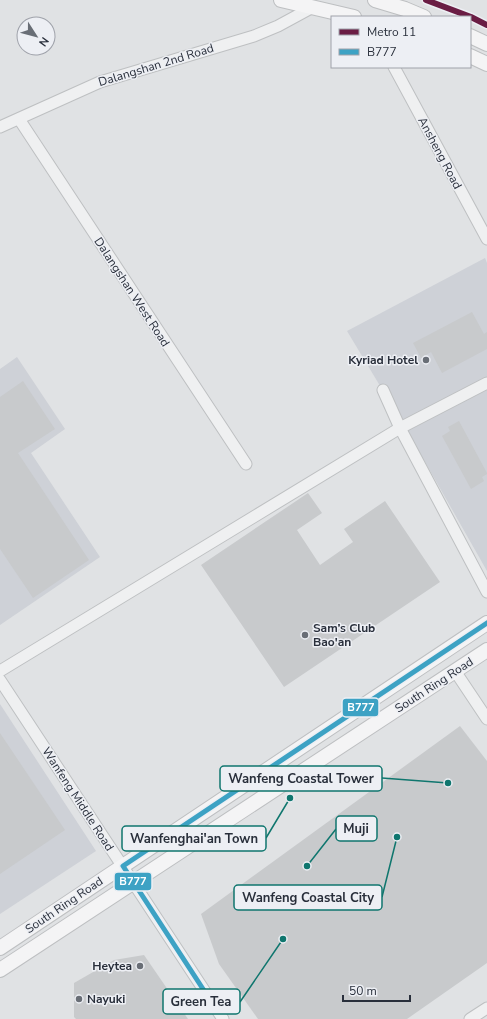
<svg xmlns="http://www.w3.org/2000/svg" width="487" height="1019" font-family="'Nunito Sans',sans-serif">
<rect width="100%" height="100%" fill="#e0e2e4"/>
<g fill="#ced1d7">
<polygon points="485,258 487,263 487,571 412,439 347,331"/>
<polygon points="17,357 65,429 31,453 100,557 0,625 0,369"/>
<polygon points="0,704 96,851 0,914"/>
</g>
<g fill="#c8cacc">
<polygon points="472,312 484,334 487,332 487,349 442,373 431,352 421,358 413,343"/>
<polygon points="23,381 55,429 18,453 89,560 33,598 0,549 0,397"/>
<polygon points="459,421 487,473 487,474 482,477 484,481 471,489 442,436 450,431 448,427"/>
<polygon points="308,493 322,513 297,530 320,565 353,542 344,529 385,501 440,582 284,687 201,565"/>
<polygon points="460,726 487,761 487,963 407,1019 258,1019 219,964 201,914"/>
<polygon points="0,733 65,830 0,874"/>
<polygon points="144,955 188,1019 76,1019 74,1017 74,983 114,960"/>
</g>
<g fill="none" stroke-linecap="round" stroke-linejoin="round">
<g stroke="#bec0c2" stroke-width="13">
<g id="minor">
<polyline points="394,67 487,239"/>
<polyline points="19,119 246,464"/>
<polyline points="0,127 100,82 254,36 278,26 313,7"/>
<polyline points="383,390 400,428 487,592"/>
<polyline points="0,671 400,428 487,383"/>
<polyline points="455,671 487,719"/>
<polyline points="0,680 223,1019"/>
<polyline points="470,1019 487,1008"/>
</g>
</g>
<g stroke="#bdbfc1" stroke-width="16">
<g id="major">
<polyline points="281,0 354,17"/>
<polyline points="375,0 405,9 424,17"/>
<polyline points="470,36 487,44"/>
<polyline points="470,56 487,64"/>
<polyline points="0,948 487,623"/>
<polyline points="0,970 487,650"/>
</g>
</g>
<use href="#minor" stroke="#eff0f1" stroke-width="11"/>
<use href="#major" stroke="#f4f4f5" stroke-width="14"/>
<g stroke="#edeff4" stroke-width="8">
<polyline id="bus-1" points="216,1009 123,866 487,623"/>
</g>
<use href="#bus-1" stroke="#3da2c4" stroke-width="5"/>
<g stroke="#edeff4" stroke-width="9">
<polyline id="metro-1" points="426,0 471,17 487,25"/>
</g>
<use href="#metro-1" stroke="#6a1d44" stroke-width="6"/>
</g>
<g fill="#696e76" stroke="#edeff4" stroke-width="1.5">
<circle cx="426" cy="360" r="4"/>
<circle cx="305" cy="635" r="4"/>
<circle cx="140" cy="966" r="4"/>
<circle cx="79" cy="999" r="4"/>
</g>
<g text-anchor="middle" stroke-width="3" stroke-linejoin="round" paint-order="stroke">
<g font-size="12" fill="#292f3b" stroke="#edeff4">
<text transform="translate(156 65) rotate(-17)" y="4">Dalangshan 2nd Road</text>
<text transform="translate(440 153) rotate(62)" y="4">Ansheng Road</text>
<text transform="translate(132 292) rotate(57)" y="4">Dalangshan West Road</text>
<text transform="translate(434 685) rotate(-33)" y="4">South Ring Road</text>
<text transform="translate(78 799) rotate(57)" y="4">Wanfeng Middle Road</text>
<text transform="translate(64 905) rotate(-34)" y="4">South Ring Road</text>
</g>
<g font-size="12" font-weight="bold" fill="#292f3b" stroke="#edeff4" text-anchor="end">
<text x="418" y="364">Kyriad Hotel</text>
<text x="313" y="632" text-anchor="start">Sam’s Club<tspan x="313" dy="14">Bao'an</tspan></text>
<text x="132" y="970">Heytea</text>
<text x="87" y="1003" text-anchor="start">Nayuki</text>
</g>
</g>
<path fill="none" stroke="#0f766e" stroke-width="1.5" d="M448 783L382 778M307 866L336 829M290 798L266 838M397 837L382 897M283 939L240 1002"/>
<g fill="#0f766e" stroke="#edeff4" stroke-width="1.5">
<circle cx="448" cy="783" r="4"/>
<circle cx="307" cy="866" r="4"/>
<circle cx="290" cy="798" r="4"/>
<circle cx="397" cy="837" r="4"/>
<circle cx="283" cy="939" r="4"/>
</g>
<g fill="#edeff4" stroke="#0f766e" stroke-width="1.5">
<rect x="220" y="766" width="162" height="25" rx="4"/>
<rect x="336" y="816" width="41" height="25" rx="4"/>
<rect x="122" y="826" width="144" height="25" rx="4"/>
<rect x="234" y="885" width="148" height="25" rx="4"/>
<rect x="163" y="989" width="77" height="25" rx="4"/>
</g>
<g font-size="13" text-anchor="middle" font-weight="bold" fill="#292f3b">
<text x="301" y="783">Wanfeng Coastal Tower</text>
<text x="356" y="833">Muji</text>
<text x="194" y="843">Wanfenghai'an Town</text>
<text x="308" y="902">Wanfeng Coastal City</text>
<text x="201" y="1006">Green Tea</text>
</g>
<g stroke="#edeff4" stroke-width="1.5">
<rect x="342" y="698" width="37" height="19" rx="4" fill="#3da2c4"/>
<rect x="114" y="872" width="38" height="19" rx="4" fill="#3da2c4"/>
</g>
<g font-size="11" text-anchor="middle" font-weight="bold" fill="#fff">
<text x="361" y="711">B777</text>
<text x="133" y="885">B777</text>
</g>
<rect x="331" y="16" width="140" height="52" fill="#edeff4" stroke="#9fa2aa"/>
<rect x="339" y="29" width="20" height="6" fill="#6a1d44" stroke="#9fa2aa"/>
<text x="367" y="36" font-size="12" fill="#292f3b">Metro 11</text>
<rect x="339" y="49" width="20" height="6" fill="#3da2c4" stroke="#9fa2aa"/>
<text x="367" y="56" font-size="12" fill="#292f3b">B777</text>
<g transform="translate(36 36) rotate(126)"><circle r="19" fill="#edeff4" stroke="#9fa2aa"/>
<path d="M0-3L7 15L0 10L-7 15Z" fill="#696e76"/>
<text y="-6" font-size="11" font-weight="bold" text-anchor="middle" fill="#292f3b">N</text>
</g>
<path d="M343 995v6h67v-6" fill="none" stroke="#292f3b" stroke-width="2"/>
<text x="349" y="995" font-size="12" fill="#292f3b" stroke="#edeff4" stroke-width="3" paint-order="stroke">50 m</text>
</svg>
